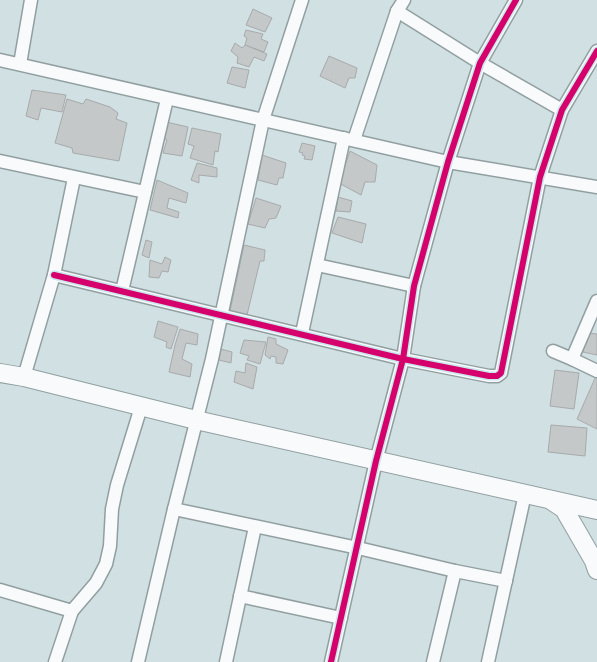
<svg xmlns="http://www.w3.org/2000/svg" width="597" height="662" font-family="Signika,sans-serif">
<rect width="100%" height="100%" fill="#d0e0e3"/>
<g fill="#c5c8c9" stroke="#a8aaab">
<polygon points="253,9 272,18 265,32 246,25"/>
<polygon points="246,30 263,34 261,39 268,42 264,52 245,45 247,38 244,36"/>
<polygon points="235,43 242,48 245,45 267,54 264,61 254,57 249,67 237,63 238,57 231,51"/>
<polygon points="329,56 357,68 355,78 349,78 345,88 320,76"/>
<polygon points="232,67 249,70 245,88 227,83"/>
<polygon points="32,90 66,95 62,112 41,108 38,120 26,116"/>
<polygon points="67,99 83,104 86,99 110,107 118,113 116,119 127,123 119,161 73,153 72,148 55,143"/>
<polygon points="166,122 188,127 182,156 163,153 167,140 162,138"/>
<polygon points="192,128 221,134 218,152 215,151 213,165 190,158 194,146 188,144"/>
<polygon points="302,143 315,146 312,160 304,159 305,156 302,155 303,153 299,152"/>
<polygon points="350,151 377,165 375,182 365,182 361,195 339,183"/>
<polygon points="262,155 286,163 283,178 279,178 277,185 258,180"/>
<polygon points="197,163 217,168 217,177 199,175 199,183 191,180"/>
<polygon points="157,180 188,193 186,203 169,198 167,208 179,212 178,218 150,210"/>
<polygon points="338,197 352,201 350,212 336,211"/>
<polygon points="256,198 281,206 276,218 269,219 265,228 248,224"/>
<polygon points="338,217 366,224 362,243 332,233"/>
<polygon points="146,240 152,242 149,258 142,255"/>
<polygon points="244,245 265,250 264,261 260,261 247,315 230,311"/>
<polygon points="165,257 171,260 168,272 162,271 159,278 149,277 150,260 162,264"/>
<polygon points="158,321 178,327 171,349 166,347 167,342 154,337"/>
<polygon points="180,329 198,334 197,345 186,343 182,359 192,364 190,377 169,372 175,345"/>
<polygon points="586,333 597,334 597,355 583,352"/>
<polygon points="268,337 276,339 276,344 288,350 283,364 276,363 276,357 271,356 270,359 265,355"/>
<polygon points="244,340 266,342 260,364 247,360 249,356 240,353"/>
<polygon points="221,349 232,352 231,363 219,360"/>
<polygon points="246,363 257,367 253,389 234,382 236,371 245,373"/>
<polygon points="555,370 579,373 574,409 550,406"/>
<polygon points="596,376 597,377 597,429 577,419"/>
<polygon points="551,425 587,428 585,456 548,452"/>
</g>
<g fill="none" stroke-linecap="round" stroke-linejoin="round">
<g stroke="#929fa1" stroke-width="15">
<g id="street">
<polyline points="397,11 480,63 562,110"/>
<polyline points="0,60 448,162 597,187"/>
<polyline points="20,64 31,0"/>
<polyline points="354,140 397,11 404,0"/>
<polyline points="0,161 145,192"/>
<polyline points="317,265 414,286"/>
<polyline points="54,275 403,359 489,376 497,376 501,373 540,177 562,110 597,51"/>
<polyline points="122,291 167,99"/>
<polyline points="597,301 572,359 597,371"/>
<polyline points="302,333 344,138"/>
<polyline points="553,351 572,359"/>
<polyline points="24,377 54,275 74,178"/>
<polyline points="174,509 358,548 455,571 506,581"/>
<polyline points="0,590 72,611"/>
<polyline points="240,596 341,618"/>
<polyline points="55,662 72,611 96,583 106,564 110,546 112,509 117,485 141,407"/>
<polyline points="138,662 174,509 212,359 263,120 302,0"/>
<polyline points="226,662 255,527"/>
<polyline points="331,662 376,461 403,359 414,286 448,162 480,63 516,0"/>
<polyline points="433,662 455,571"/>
<polyline points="488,662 525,494"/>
</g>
</g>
<g stroke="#929fa1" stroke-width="20">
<g id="secondary">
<polyline points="0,373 24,377 196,420 597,510"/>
<polyline points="552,501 564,509 594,561 597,570"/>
</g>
</g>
<use href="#street" stroke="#f8fafb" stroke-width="12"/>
<use href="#secondary" stroke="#f8fafb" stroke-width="18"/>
<g stroke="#c8e6eb" stroke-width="9">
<g id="cycleway">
<polyline points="54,275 403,359 489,376 497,376 501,373 540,177 562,110 597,51"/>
<polyline points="331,662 376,461 403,359 414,286 448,162 480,63 516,0"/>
</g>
</g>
<use href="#cycleway" stroke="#d6006c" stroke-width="6"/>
</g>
</svg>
